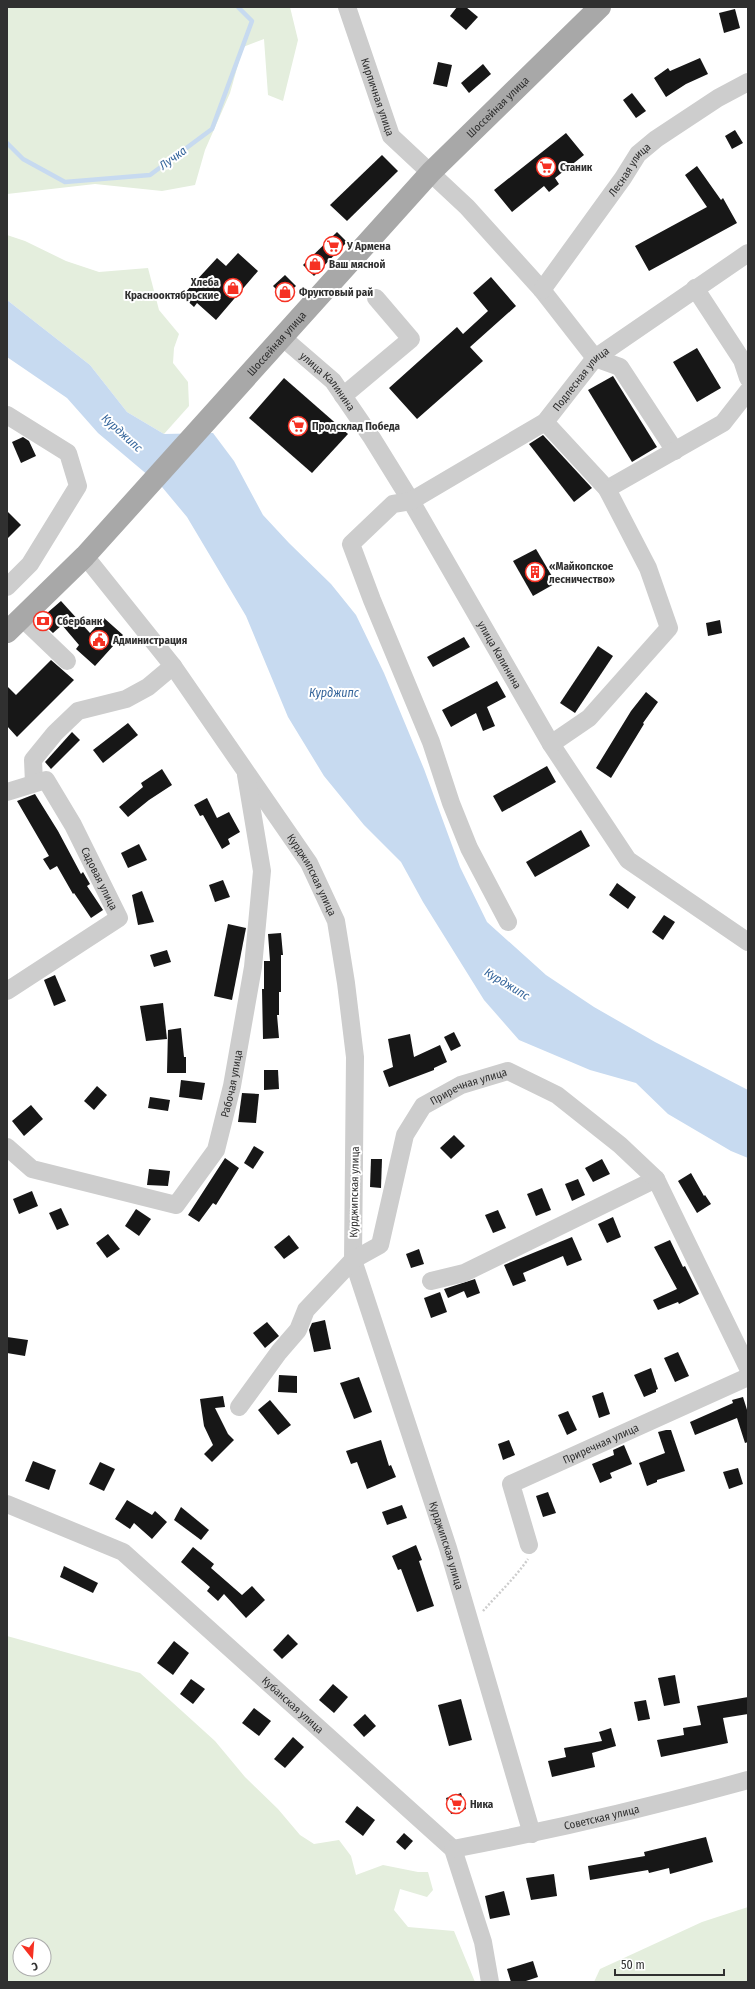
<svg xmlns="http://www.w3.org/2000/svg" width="755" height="1989" font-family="'Fira Sans Condensed',sans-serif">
<rect width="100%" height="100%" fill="#fff"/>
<g fill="#e4eedd" fill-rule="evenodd">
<polygon points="7,7 290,7 298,40 283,101 268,95 264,39 243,47 230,93 205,150 195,185 162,191 95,184 7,194"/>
<polygon points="7,235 25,241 66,261 99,272 148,268 159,310 179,334 174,348 173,363 188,382 189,406 164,434 127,412 90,365 7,300"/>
<path d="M7,1636L140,1673L215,1741L245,1777L278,1809L300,1835L314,1844L339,1840L351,1856L356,1875L383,1865L418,1872H428L433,1890L427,1897L400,1889L394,1910L408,1927L454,1931L475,1982H7ZM20,1945H44V1969H20Z"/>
<polygon points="748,1907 748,1982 594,1982 600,1969 702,1922"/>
</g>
<polygon fill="#c7daf0" points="7,300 90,365 127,412 164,434 213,433 234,461 263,515 289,543 331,584 356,615 384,673 424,769 460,867 487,922 546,975 594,1007 655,1042 748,1090 748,1158 731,1151 668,1114 636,1083 590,1070 519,1040 484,1000 423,902 401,862 364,825 324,776 288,717 246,616 187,517 162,487 98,433 67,398 7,357"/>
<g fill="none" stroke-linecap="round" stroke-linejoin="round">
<polyline stroke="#c7daf0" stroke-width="4.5" points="7,143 23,159 65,182 150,175 212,129 252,21 238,7"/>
</g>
<g fill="#171717">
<polygon points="457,7 466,7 478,17 466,30 450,16"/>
<polygon points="735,9 740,28 724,33 719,13"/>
<polygon points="700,58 708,74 686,84 666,97 654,78 668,68 670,71"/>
<polygon points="438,62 452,65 447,87 433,84"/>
<polygon points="483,64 491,74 469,93 461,83"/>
<polygon points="632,93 646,111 636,118 623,100"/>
<polygon points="735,130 743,143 732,149 725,136"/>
<polygon points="566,133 584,155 555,178 559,184 549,192 544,186 512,212 494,190"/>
<polygon points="382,155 398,171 347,221 330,205"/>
<polygon points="697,166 721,200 723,198 737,223 649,271 635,246 707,207 685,175"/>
<polygon points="337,232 347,242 314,276 303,265"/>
<polygon points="238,253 258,271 216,320 197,303 194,307 182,296 217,258 226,266"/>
<polygon points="285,275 296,286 284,297 273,286"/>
<polygon points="491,277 516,306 470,347 483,361 417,419 389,388 457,327 463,334 488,311 473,293"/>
<polygon points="697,348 721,388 697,402 673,362"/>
<polygon points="613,376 657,447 632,462 588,390"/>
<polygon points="284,378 348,434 312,473 249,418"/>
<polygon points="543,435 592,488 574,502 529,444"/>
<polygon points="23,437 29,441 36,456 21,463 12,442"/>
<polygon points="7,511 21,525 7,539"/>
<polygon points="536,549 556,583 533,596 513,561"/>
<polygon points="61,601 90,633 104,618 123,635 95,666 76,649 79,645 62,625 53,633 39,620"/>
<polygon points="720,620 722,633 708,636 706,623"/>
<polygon points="464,637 470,647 433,667 427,657"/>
<polygon points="598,646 613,656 575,713 560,703"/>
<polygon points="51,660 74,680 17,737 7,726 7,686 16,695"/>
<polygon points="497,681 506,697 487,707 495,726 483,731 476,713 451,727 442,710"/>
<polygon points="646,692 658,702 643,723 644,724 611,778 596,768 631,711"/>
<polygon points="128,723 138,735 103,763 93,750"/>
<polygon points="72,732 80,740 51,769 45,762"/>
<polygon points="547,766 556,782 502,812 493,796"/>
<polygon points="162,769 172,785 149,800 128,817 119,807 143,787 141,783"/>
<polygon points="35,794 58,831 81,874 83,872 90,884 87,886 103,910 91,918 74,893 73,894 57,866 50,870 43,859 49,856 17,801"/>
<polygon points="207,798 217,818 229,812 240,832 228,839 230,844 222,849 203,815 200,816 194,805"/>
<polygon points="581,830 590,846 535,877 526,862"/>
<polygon points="139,844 147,860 128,868 121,853"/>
<polygon points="223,880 230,897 215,902 209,885"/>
<polygon points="617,883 636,897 628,909 609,895"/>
<polygon points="142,891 154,922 138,925 132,895"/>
<polygon points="664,915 675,922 663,940 652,932"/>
<polygon points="228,924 246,928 232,1000 214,996"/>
<polygon points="281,933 283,955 281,955 281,992 279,992 279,1015 277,1015 279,1038 263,1039 262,989 264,989 264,961 270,961 268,934"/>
<polygon points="167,950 171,962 154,967 150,955"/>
<polygon points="55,975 66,1001 54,1006 44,980"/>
<polygon points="163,1003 167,1039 146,1041 140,1006"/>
<polygon points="181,1028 184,1057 186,1057 186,1073 167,1073 168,1030"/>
<polygon points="454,1032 461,1046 451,1051 444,1037"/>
<polygon points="410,1034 414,1057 440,1045 447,1062 434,1068 434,1070 389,1087 383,1071 393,1067 388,1039"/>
<polygon points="264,1070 278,1070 279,1089 264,1090"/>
<polygon points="181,1080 205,1083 202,1100 179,1097"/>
<polygon points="97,1086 107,1095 94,1110 84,1101"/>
<polygon points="242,1093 259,1094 256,1123 238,1122"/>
<polygon points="150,1097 170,1100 168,1111 148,1108"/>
<polygon points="31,1105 43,1119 24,1136 12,1121"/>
<polygon points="454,1135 465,1146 451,1159 440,1148"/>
<polygon points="254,1146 264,1152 253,1169 244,1163"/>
<polygon points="225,1158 239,1168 216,1205 213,1203 199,1222 188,1215"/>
<polygon points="371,1159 382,1159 381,1188 370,1187"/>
<polygon points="602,1159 610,1174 593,1182 585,1168"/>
<polygon points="149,1169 170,1171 168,1186 147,1185"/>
<polygon points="691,1173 704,1196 705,1195 711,1204 697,1213 678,1181"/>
<polygon points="578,1179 585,1195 572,1201 565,1184"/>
<polygon points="542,1188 551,1210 536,1216 527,1194"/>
<polygon points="32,1191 38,1206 19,1214 13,1199"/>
<polygon points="61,1208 69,1225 57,1230 49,1213"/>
<polygon points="136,1209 151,1219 139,1236 125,1226"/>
<polygon points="498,1210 506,1228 493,1233 485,1215"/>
<polygon points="613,1217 621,1237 607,1243 598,1224"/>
<polygon points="108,1234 120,1249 107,1258 96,1243"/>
<polygon points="289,1235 299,1248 284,1259 274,1247"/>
<polygon points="572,1237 582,1260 567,1266 563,1256 523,1273 526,1281 513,1286 504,1265"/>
<polygon points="670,1240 683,1267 685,1266 699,1294 679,1304 678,1302 658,1310 653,1300 677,1289 654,1247"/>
<polygon points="419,1249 424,1264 411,1268 406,1254"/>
<polygon points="475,1279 480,1293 467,1298 464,1291 448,1298 444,1289"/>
<polygon points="440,1292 447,1312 431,1318 424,1298"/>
<polygon points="325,1320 331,1349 314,1352 309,1330 312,1323"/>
<polygon points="267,1322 279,1336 265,1348 253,1333"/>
<polygon points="7,1337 28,1340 25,1356 7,1353"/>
<polygon points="678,1352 689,1376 675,1382 664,1358"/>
<polygon points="651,1368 658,1389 656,1390 656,1392 644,1397 634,1375"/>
<polygon points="279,1375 297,1376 297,1393 278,1392"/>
<polygon points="359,1377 372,1412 354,1419 340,1383"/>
<polygon points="603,1392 610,1414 599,1418 592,1396"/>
<polygon points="223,1396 225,1407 215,1408 228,1434 234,1440 212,1462 204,1454 213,1445 204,1426 200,1399"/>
<polygon points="743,1397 748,1413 748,1442 745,1443 737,1418 695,1435 690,1422 733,1403 732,1400"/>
<polygon points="270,1400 291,1425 278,1435 258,1410"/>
<polygon points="568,1411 577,1430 567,1435 558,1415"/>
<polygon points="666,1430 671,1430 685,1471 657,1480 657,1482 647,1486 639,1463 665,1453 658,1432"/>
<polygon points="381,1440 389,1466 391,1465 396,1477 367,1489 357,1462 351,1464 346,1451"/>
<polygon points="509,1440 515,1455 503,1460 498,1444"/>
<polygon points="624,1445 632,1464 610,1473 612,1478 600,1483 592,1464 614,1455 613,1450"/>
<polygon points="33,1461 56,1470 49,1490 25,1481"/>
<polygon points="100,1462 115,1469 104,1491 89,1484"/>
<polygon points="738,1468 743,1484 729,1489 723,1472"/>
<polygon points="548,1492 556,1513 543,1517 536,1496"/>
<polygon points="127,1500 152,1515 155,1511 167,1522 152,1539 134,1523 130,1529 115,1519"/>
<polygon points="402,1505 407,1518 387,1525 382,1512"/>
<polygon points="181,1507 209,1530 201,1540 174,1520"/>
<polygon points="416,1545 422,1560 419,1561 434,1606 417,1612 401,1569 398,1570 392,1556"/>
<polygon points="193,1547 214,1564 211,1568 242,1595 252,1586 265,1600 246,1618 224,1594 218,1601 207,1591 210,1587 181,1562"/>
<polygon points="64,1566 98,1583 93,1593 60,1577"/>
<polygon points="288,1634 298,1644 282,1659 273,1650"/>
<polygon points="174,1641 189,1653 173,1675 157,1663"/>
<polygon points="675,1675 680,1703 664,1706 658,1678"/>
<polygon points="191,1679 205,1689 193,1704 180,1694"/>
<polygon points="333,1684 348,1697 334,1713 319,1700"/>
<polygon points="748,1697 748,1714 723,1718 728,1743 661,1757 657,1740 684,1735 683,1728 701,1725 697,1706"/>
<polygon points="461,1699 472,1740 449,1746 438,1705"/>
<polygon points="646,1700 650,1719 638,1721 634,1702"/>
<polygon points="254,1708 271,1721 259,1736 242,1723"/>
<polygon points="365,1714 376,1726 364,1737 353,1725"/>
<polygon points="611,1728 616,1746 592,1753 595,1767 552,1777 548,1761 566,1757 564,1748 602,1741 599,1732"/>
<polygon points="293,1737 304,1747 285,1768 274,1759"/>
<polygon points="461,1793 466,1809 451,1814 446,1798"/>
<polygon points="357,1806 375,1820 363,1836 345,1822"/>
<polygon points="404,1833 413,1841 405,1850 396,1842"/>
<polygon points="706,1837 713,1862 670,1874 669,1868 649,1873 648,1870 590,1880 588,1866 645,1856 644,1852"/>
<polygon points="554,1874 557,1896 531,1900 526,1878"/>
<polygon points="504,1891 510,1915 490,1919 485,1896"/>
<polygon points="533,1961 538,1977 523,1982 511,1982 507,1969"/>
</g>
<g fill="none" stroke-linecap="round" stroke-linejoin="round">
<path stroke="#cdcdcd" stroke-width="2.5" stroke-dasharray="2 2" stroke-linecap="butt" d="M483,1611C498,1594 515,1578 528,1559"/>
<g stroke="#cdcdcd" stroke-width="18">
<path id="s1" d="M347,7L391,136L467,207L542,290L595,358L620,367L675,451"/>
<polyline points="695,288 742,360 748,378"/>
<path id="s2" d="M542,290L623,178L638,154L656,139L718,98L748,82"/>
<path id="s3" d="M282,337L333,381L372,438L411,501L551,744L628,860L748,942"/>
<polyline points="343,396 411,339 376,298"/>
<polyline points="7,415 68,453 78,486 30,564 7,587"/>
<polyline points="545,422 607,489 723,423 748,391"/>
<path id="s4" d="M85,556L173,666L309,863L336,921L346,983L355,1057L353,1260L448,1548L532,1834"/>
<polyline points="22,618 67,661"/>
<polyline points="551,744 589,718 669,628 648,568 607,489"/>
<polyline points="34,783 33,760 55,733 78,711 126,699 148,687 173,666"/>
<path id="s5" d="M7,792L46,780L73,825L119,918L7,991"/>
<path id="s6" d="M508,922L469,848L451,803L431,742L372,600L351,544L393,504L411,501L545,422L595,358L748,253"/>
<path id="s7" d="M7,1147L32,1169L176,1205L216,1150L232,1086L253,967L262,871L246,775"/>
<polyline points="431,1281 464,1273 656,1179"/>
<path id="s8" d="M239,1407L279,1352L298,1330L306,1310L353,1260L380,1245L405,1135L423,1106L461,1085L508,1071L557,1095L620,1145L656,1179L748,1368"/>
<path id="s9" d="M7,1504L123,1552L453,1849L483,1942L490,1982"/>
<path id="s10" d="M529,1545L511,1484L748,1377"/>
<path id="s11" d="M453,1849C552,1830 651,1807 748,1780"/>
</g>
<path stroke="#a8a8a8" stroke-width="22" id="s12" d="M7,632L85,556L431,172L600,7"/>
</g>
<defs>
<g id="supermarket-ring" transform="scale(1)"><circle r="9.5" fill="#fff" stroke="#f63123" stroke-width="1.5"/><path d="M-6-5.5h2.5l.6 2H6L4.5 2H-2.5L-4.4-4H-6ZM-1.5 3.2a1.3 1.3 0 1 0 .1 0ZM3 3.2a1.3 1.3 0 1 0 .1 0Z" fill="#f63123"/></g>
<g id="shop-ring" transform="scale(1)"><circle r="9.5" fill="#fff" stroke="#f63123" stroke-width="1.5"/><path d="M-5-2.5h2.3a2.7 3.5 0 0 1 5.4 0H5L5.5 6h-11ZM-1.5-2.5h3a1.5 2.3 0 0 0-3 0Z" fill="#f63123"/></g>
<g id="building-ring" transform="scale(1)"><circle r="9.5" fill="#fff" stroke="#f63123" stroke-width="1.5"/><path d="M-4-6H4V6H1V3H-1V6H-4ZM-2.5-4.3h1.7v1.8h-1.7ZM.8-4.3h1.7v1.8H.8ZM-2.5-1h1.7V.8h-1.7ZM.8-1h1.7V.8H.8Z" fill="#f63123"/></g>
<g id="bank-ring" transform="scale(1)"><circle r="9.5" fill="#fff" stroke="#f63123" stroke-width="1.5"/><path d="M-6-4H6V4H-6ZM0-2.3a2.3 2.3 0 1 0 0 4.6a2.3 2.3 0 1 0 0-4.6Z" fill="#f63123"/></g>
<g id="civic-ring" transform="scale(1)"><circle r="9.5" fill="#fff" stroke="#f63123" stroke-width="1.5"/><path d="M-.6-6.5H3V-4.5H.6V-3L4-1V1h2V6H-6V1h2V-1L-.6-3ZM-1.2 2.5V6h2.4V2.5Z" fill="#f63123"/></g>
</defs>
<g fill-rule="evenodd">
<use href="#supermarket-ring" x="546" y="167"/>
<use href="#supermarket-ring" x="333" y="246"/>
<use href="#shop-ring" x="315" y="264"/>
<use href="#shop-ring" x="233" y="288"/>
<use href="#shop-ring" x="285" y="292"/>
<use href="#supermarket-ring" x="298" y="426"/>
<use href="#building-ring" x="535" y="572"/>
<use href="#bank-ring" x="43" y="621"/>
<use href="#civic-ring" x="99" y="640"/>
<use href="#supermarket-ring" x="456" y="1804"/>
</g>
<g text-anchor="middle" stroke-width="4" stroke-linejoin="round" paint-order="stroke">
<g font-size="11" fill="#303030" stroke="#fff">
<text dy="4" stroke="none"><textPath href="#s1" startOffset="95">Кирпичная улица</textPath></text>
<text dy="4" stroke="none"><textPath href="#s12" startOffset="719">Шоссейная улица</textPath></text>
<text dy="4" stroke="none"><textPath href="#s2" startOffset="149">Лесная улица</textPath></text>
<text dy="4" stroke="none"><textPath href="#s12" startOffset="395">Шоссейная улица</textPath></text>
<text dy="4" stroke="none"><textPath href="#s6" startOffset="698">Подлесная улица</textPath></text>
<text dy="4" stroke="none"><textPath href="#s3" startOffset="64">улица Калинина</textPath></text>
<text dy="4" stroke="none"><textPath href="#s3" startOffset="388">улица Калинина</textPath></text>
<text dy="4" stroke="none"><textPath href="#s4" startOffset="392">Курджипская улица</textPath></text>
<text dy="4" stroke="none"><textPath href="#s5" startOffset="153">Садовая улица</textPath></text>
<text dy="4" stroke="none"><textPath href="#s7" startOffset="318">Рабочая улица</textPath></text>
<text dy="4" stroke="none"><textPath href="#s8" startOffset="415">Приречная улица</textPath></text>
<text transform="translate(354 1192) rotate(-89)" y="4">Курджипская улица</text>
<text dy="4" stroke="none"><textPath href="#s10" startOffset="162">Приречная улица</textPath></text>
<text dy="4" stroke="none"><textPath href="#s4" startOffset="1085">Курджипская улица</textPath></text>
<text dy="4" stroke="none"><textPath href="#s9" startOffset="354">Кубанская улица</textPath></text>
<text dy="4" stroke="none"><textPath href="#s11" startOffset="152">Советская улица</textPath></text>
</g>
<g font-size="11" font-weight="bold" fill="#303030" stroke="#fff" text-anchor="start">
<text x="560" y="171">Станик</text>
<text x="347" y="250">У Армена</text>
<text x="329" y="268">Ваш мясной</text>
<text x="219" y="286" text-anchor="end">Хлеба<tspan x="219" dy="13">Краснооктябрьские</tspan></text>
<text x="299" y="296">Фруктовый рай</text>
<text x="312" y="430">Продсклад Победа</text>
<text x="549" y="570">«Майкопское<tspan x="549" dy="13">лесничество»</tspan></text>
<text x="57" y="625">Сбербанк</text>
<text x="113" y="644">Администрация</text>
<text x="470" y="1808">Ника</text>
</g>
<g font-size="12" font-style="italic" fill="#35659b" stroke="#fff">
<text transform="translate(173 158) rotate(-36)" y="4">Лучка</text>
<text transform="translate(122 433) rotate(42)" y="4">Курджипс</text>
<text x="334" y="697">Курджипс</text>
<text transform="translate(507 984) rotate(31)" y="4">Курджипс</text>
</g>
</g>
<rect width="755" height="1989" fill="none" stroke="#303030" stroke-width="16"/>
<g transform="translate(32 1957) rotate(163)"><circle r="19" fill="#ffffff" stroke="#acacac"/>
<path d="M0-3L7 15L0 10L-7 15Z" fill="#f63123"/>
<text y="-6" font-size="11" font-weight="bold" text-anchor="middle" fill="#303030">С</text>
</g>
<path d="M615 1969v6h109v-6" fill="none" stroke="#303030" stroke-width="2"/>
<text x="621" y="1969" font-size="12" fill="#303030" stroke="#ffffff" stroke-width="3" paint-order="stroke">50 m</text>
</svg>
